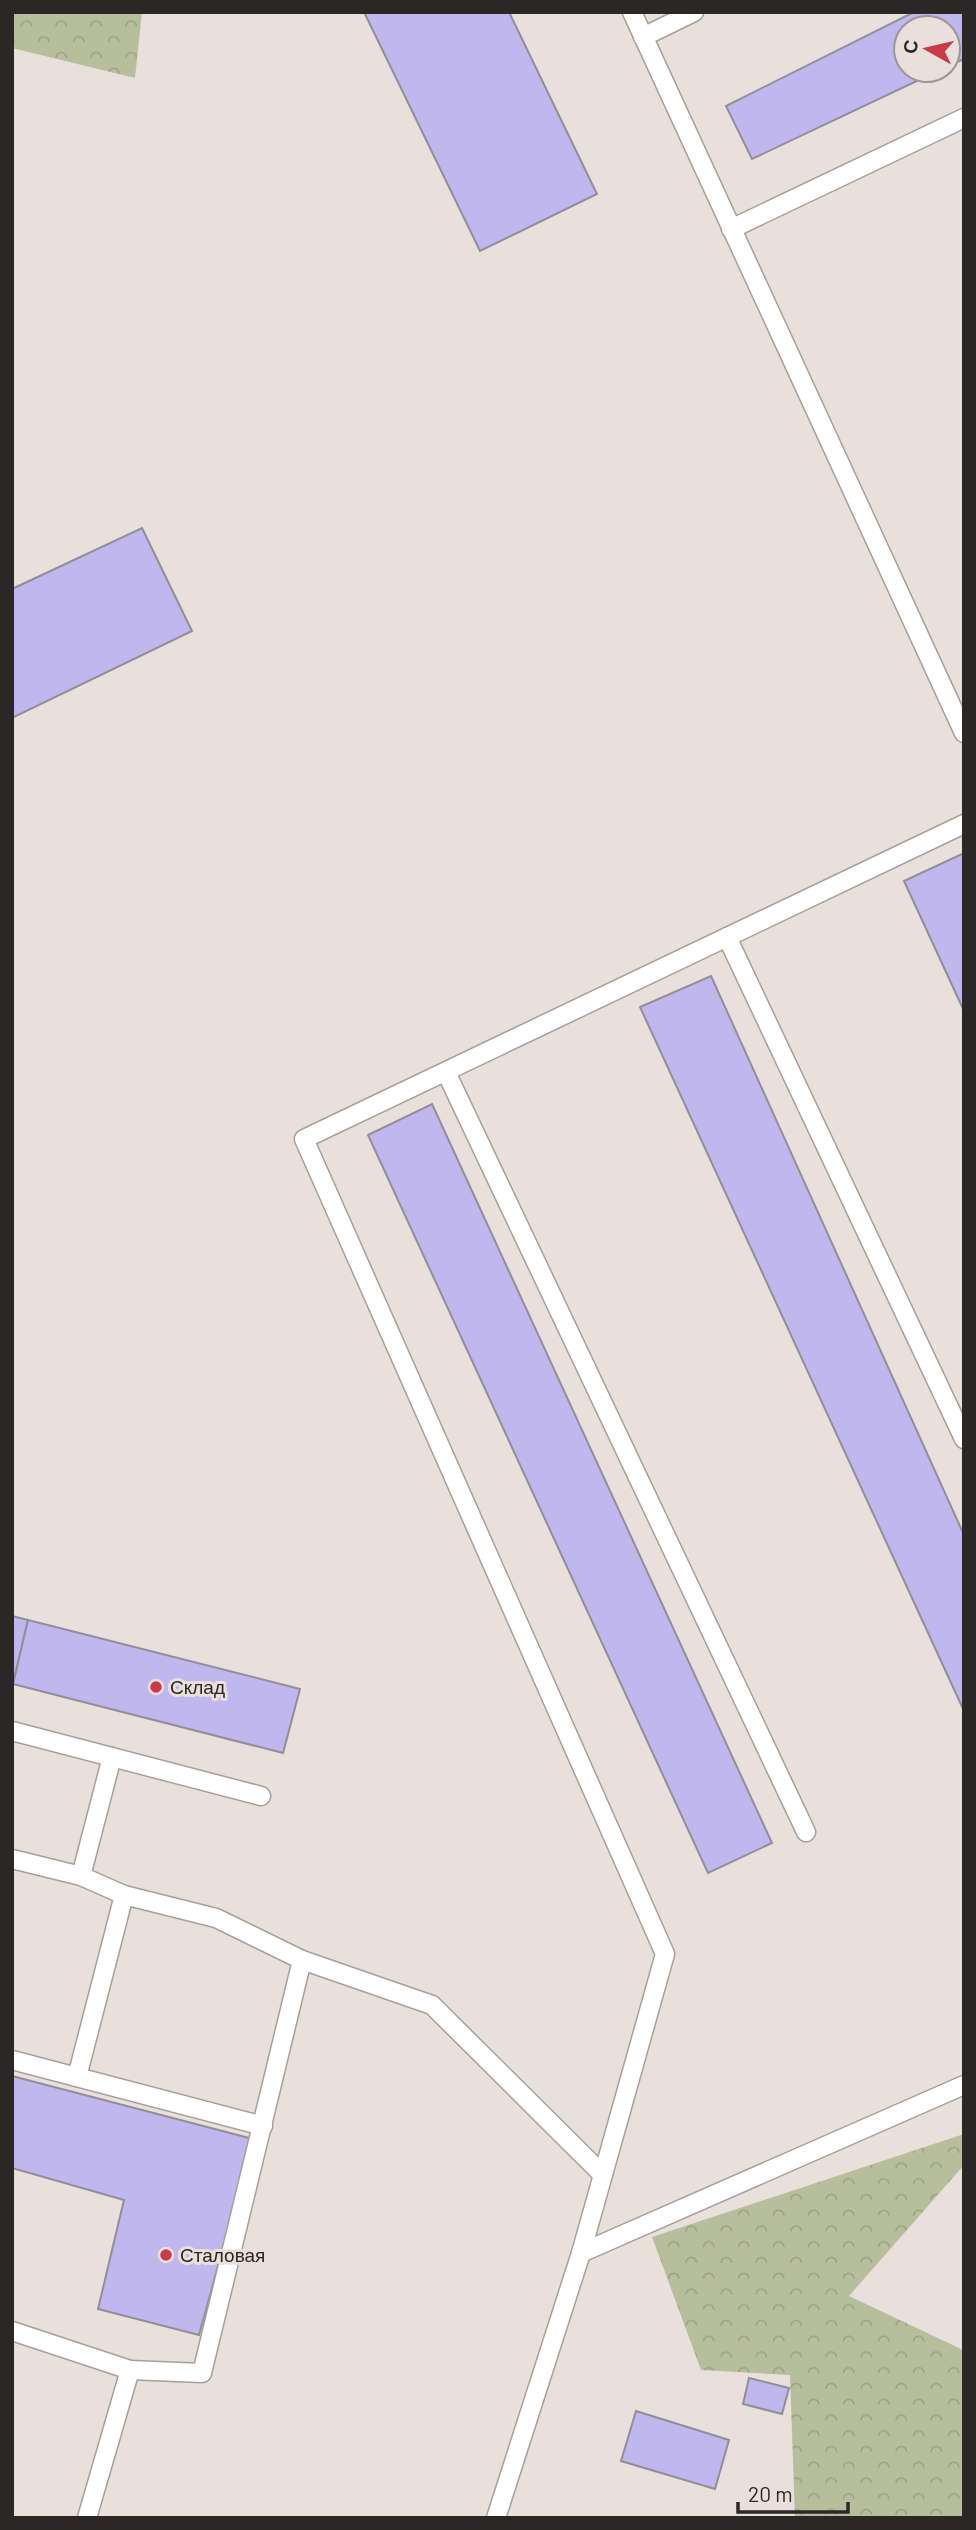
<svg xmlns="http://www.w3.org/2000/svg" width="976" height="2530" font-family="Barlow,sans-serif">
<defs>
<pattern id="forest-crowns" width="20" height="18" patternUnits="userSpaceOnUse" patternTransform="scale(1.75)"><rect width="20" height="18" fill="#b7be9c"/><path d="M2 6a3 3 0 1 1 6 0M12 15a3 3 0 1 1 6 0" fill="none" stroke="#9ea386"/></pattern>
</defs>
<rect width="100%" height="100%" fill="#e9e0db"/>
<g fill="url(#forest-crowns)">
<polygon points="12,12 142,12 135,78 12,48"/>
<polygon points="964,2134 964,2165 849,2296 959,2348 964,2352 964,2518 795,2518 790,2375 701,2370 652,2237"/>
</g>
<g fill="#bfb7ee" stroke="#908f97" stroke-width="2">
<polygon points="364,12 509,12 597,194 480,251"/>
<polygon points="914,12 964,12 964,59 948,66 948,28 906,28 906,70 940,70 752,159 726,106"/>
<polygon points="142,528 192,631 12,718 12,589"/>
<polygon points="964,853 964,1011 904,881"/>
<polygon points="711,976 964,1535 964,1711 640,1007"/>
<polygon points="432,1104 772,1843 708,1873 368,1135"/>
<polygon points="12,1616 28,1620 13,1684 12,1684"/>
<polygon points="28,1620 300,1689 283,1753 13,1684"/>
<polygon points="12,2076 253,2139 199,2335 98,2309 124,2200 12,2168"/>
<polygon points="749,2378 789,2388 782,2414 743,2404"/>
<polygon points="636,2411 729,2440 715,2489 621,2461"/>
</g>
<g fill="none" stroke-linecap="round" stroke-linejoin="round">
<g stroke="#a89f9a" stroke-width="21">
<g id="service">
<polyline points="632,12 964,733"/>
<polyline points="643,37 694,12"/>
<polyline points="731,229 964,118"/>
<polyline points="727,937 964,1439"/>
<polyline points="446,1072 806,1832"/>
<polyline points="12,1731 261,1796"/>
<polyline points="12,1859 81,1876 124,1895 216,1918 302,1960 432,2005 603,2175"/>
<polyline points="81,1876 112,1757"/>
<polyline points="12,2060 263,2126"/>
<polyline points="77,2077 124,1895"/>
<polyline points="581,2253 964,2085"/>
<polyline points="12,2331 130,2370 87,2518"/>
<polyline points="130,2370 202,2373 302,1960"/>
<polyline points="496,2518 581,2253 665,1954 304,1139 964,824"/>
</g>
</g>
<use href="#service" stroke="#fff" stroke-width="18"/>
</g>
<g fill="#ca3a47" stroke="#e9e0db" stroke-width="2.5">
<circle cx="156" cy="1687" r="7"/>
<circle cx="166" cy="2255" r="7"/>
</g>
<g text-anchor="middle" stroke-width="6" stroke-linejoin="round" paint-order="stroke">
<g font-size="19" fill="#2b2726" stroke="#e9e0db" text-anchor="start">
<text x="170" y="1694">Склад</text>
<text x="180" y="2262">Сталовая</text>
</g>
</g>
<rect width="976" height="2530" fill="none" stroke="#2b2726" stroke-width="28"/>
<g transform="translate(927 49) rotate(278)"><circle r="33" fill="#e9e0db" stroke="#9d9693" stroke-width="2"/>
<path d="M0-5L12 26L0 18L-12 26Z" fill="#ca3a47"/>
<text y="-10" font-size="19" font-weight="bold" text-anchor="middle" fill="#2b2726">С</text>
</g>
<path d="M738 2502v10h110v-10" fill="none" stroke="#2b2726" stroke-width="3.5"/>
<text x="748" y="2502" font-size="21" fill="#2b2726" stroke="#e9e0db" stroke-width="5" paint-order="stroke">20 m</text>
</svg>
